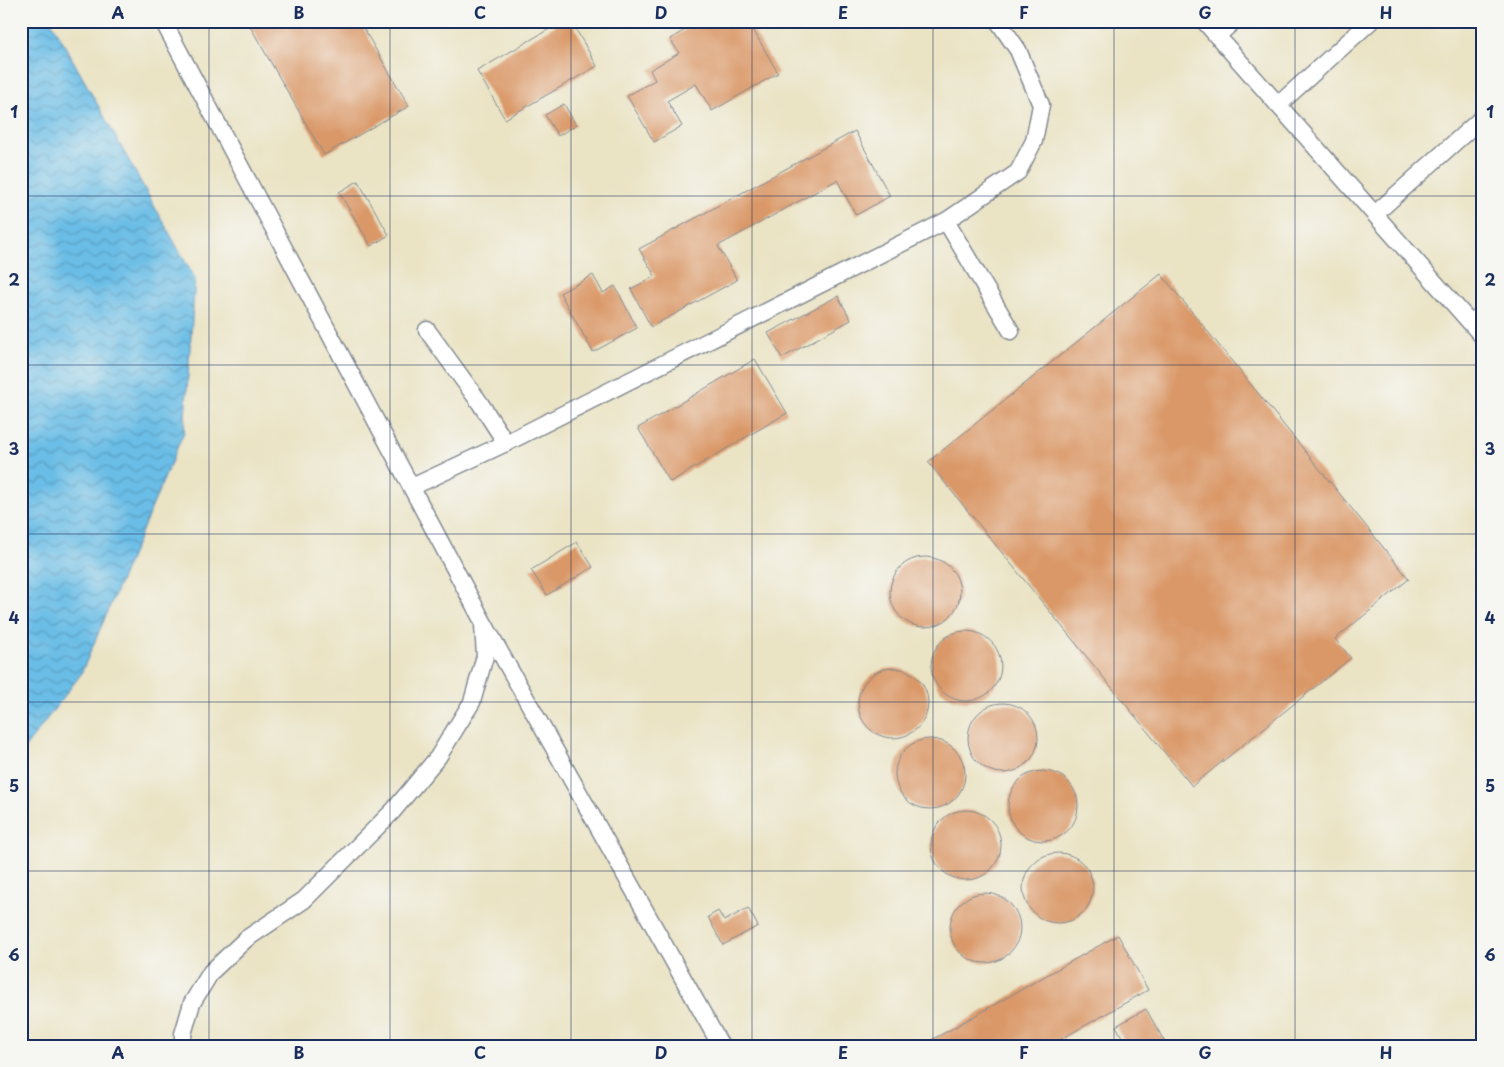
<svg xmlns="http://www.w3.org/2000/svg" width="1504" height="1067" font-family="'Playpen Sans',sans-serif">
<defs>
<pattern id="water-waves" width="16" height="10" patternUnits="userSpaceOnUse" patternTransform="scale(1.25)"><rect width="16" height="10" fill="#6abde6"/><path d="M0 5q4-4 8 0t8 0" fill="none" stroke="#569abe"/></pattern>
</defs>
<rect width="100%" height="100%" fill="#f6f6f2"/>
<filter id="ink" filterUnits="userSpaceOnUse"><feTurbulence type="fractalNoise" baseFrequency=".02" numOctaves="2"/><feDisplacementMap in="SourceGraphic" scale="10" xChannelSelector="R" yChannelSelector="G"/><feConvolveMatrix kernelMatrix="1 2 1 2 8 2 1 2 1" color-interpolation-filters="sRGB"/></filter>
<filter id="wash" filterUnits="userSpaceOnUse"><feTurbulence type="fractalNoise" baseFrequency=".0096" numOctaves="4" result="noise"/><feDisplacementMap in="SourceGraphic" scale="20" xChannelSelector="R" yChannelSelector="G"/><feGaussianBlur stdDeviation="1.12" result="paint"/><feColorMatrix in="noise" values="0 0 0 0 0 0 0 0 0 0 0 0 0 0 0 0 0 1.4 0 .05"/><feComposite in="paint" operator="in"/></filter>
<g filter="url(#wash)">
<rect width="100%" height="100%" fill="#eae3c4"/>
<polygon fill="url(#water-waves)" stroke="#4276a2" points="21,21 51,21 195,279 184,432 81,674 21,753"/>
<g id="blocks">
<g fill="#da9868">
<polygon points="247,21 359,21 409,106 324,155"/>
<polygon points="563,21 571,21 597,66 505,119 477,71"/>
<polygon points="700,21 748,21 778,73 712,111 696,84 667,101 682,126 654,142 627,96 655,80 650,70 679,53 670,39"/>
<polygon points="564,104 576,125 558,136 545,115"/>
<polygon points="855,131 890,196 856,215 837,180 718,246 737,280 651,327 631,289 655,276 639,249"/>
<polygon points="358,181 389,235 371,246 339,192"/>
<polygon points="1161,274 1409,579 1335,639 1351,658 1192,786 928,462"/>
<polygon points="593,275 603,293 615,286 637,328 593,352 560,293"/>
<polygon points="838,296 851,320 782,358 768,333"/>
<polygon points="755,359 787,413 670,482 638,428"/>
<polygon points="577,542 593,567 547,595 531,570"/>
<circle cx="925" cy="592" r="35"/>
<circle cx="966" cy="666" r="35"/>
<circle cx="893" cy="703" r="35"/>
<circle cx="1003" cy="738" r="35"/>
<circle cx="930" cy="774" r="35"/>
<circle cx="1043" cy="806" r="35"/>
<circle cx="966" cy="845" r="35"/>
<circle cx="1058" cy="888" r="35"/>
<circle cx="985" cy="928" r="35"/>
<polygon points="748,908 758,926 723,945 708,917 718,911 724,921"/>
<polygon points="1118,935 1148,990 1049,1046 921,1046"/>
<polygon points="1146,1009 1167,1046 1127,1046 1116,1026"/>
</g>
</g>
</g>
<g filter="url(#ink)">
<use href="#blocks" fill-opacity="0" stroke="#828991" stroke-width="1"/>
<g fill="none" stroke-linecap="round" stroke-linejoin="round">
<g stroke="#828991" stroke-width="19">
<g id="lane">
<polyline points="163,21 482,620 721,1046"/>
<polyline points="1204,21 1483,337"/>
<polyline points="1217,36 1234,21"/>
<polyline points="1278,105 1371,21"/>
<polyline points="1375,214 1483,117"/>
<polyline points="946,221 1011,331"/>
<polyline points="1471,323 1483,313"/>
<polyline points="427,330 480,403 506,443"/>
<polyline points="412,487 506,443 946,221 1018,172 1034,141 1041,105 1018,50 998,21"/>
<polyline points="183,1046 183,1034 192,1003 211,972 246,939 304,900 393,811 438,757 472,702 485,656 483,625"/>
</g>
</g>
<use href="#lane" stroke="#fff" stroke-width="16"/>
</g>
</g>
<path fill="none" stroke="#1b2f5e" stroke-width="1" stroke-opacity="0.55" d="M209,21V1046M390,21V1046M571,21V1046M752,21V1046M933,21V1046M1114,21V1046M1295,21V1046M21,196H1483M21,365H1483M21,534H1483M21,702H1483M21,871H1483"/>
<rect width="1504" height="1067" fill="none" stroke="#f6f6f2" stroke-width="55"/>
<rect x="28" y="28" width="1448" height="1012" fill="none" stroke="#1b2f5e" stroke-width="2"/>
<g font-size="16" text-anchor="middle" font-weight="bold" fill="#1b2f5e">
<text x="118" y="19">A</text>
<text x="299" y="19">B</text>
<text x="480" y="19">C</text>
<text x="661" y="19">D</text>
<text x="843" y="19">E</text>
<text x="1024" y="19">F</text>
<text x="1205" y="19">G</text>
<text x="1386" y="19">H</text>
<text x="14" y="118">1</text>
<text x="1490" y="118">1</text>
<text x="14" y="286">2</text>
<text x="1490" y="286">2</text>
<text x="14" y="455">3</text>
<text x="1490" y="455">3</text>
<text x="14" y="624">4</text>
<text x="1490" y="624">4</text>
<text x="14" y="792">5</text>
<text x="1490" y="792">5</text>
<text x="14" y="961">6</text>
<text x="1490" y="961">6</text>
<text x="118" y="1059">A</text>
<text x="299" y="1059">B</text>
<text x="480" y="1059">C</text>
<text x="661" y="1059">D</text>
<text x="843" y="1059">E</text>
<text x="1024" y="1059">F</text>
<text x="1205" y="1059">G</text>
<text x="1386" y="1059">H</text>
</g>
</svg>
